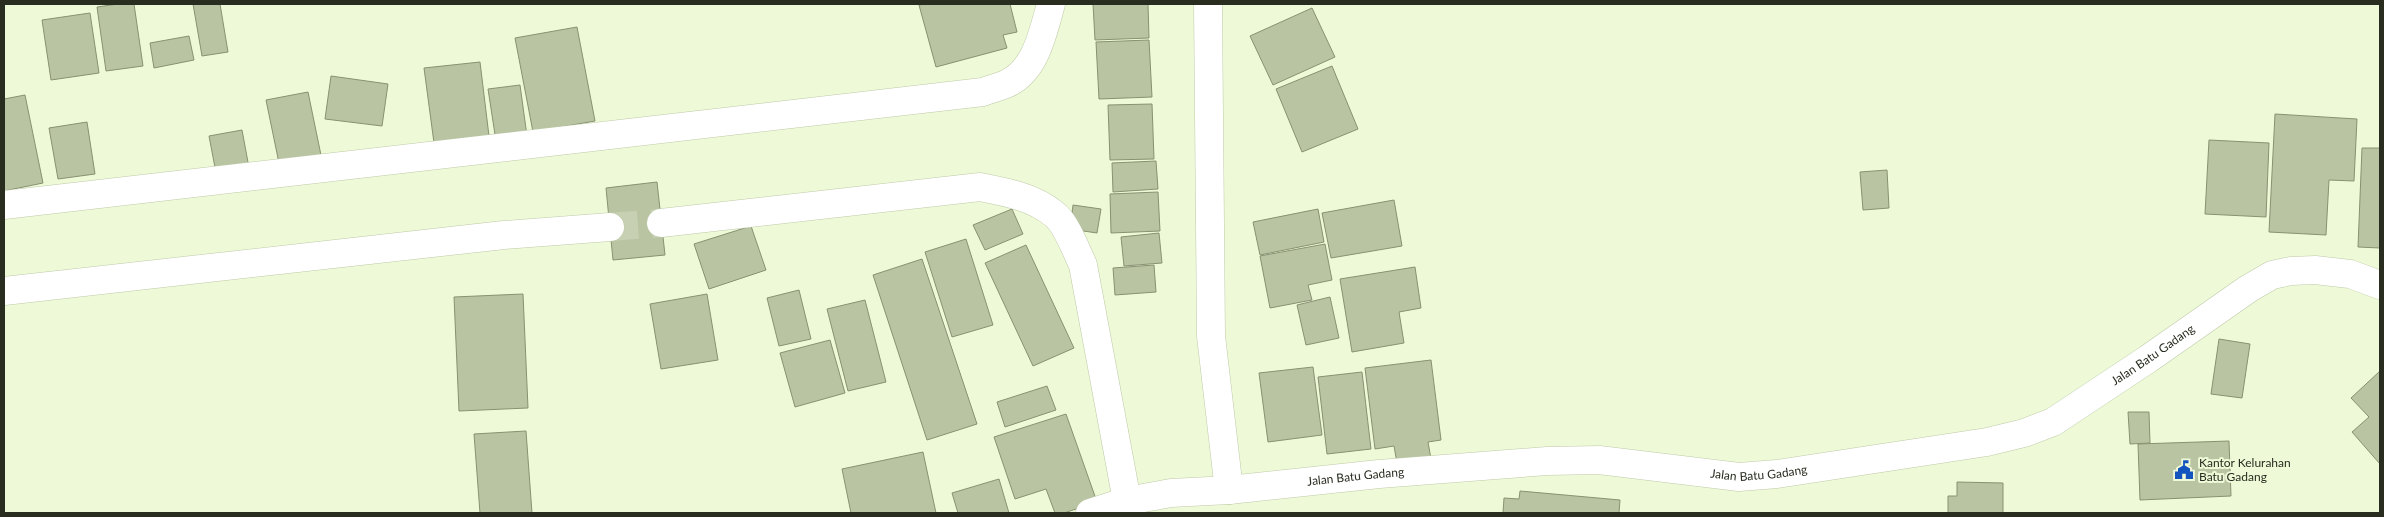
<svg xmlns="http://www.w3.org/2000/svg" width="2384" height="517" font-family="Lato,sans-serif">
<rect width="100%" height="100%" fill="#eef9d7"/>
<g fill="#b9c4a3" stroke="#889273">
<polygon points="118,4 134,4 143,66 106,71 97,7"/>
<polygon points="193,4 220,4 228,52 202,56"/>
<polygon points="925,4 1010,4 1017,32 1003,35 1007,48 936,67 919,5"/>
<polygon points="1093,4 1148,4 1149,38 1095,40"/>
<polygon points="1312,8 1335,57 1273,85 1250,36"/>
<polygon points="90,13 99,73 51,80 42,20"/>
<polygon points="577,27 595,121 533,132 515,38"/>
<polygon points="189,36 194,60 154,68 150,43"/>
<polygon points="1149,40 1152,97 1099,99 1096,42"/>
<polygon points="480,62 489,136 434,143 424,68"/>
<polygon points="1332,66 1358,129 1302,152 1276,89"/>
<polygon points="331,76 388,84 382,126 325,119"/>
<polygon points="520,85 527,136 496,141 488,89"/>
<polygon points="308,92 322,160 280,168 266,100"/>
<polygon points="25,95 43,183 4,191 4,99"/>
<polygon points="1152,104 1154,159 1110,160 1108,105"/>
<polygon points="2275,114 2357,119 2354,181 2329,180 2326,235 2269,232"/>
<polygon points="87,122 95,174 58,179 49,128"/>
<polygon points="242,130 250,173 217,178 209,136"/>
<polygon points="2209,140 2269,143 2266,217 2205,214"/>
<polygon points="2362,148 2380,148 2380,248 2358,247"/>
<polygon points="1156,161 1158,189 1113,192 1112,163"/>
<polygon points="1887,170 1889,208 1863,210 1860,172"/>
<polygon points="657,182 665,255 613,260 606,188"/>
<polygon points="1158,192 1160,231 1111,233 1110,194"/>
<polygon points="1394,200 1402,246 1331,258 1322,213"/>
<polygon points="1073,205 1101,209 1097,233 1070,229"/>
<polygon points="1012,209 1023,234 985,250 973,225"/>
<polygon points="1318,209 1324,242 1260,255 1253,222"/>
<polygon points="751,226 766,270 709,289 694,244"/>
<polygon points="1159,233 1162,263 1124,266 1121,237"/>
<polygon points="966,239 993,325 952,337 925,252"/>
<polygon points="1325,244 1332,280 1308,285 1312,300 1270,308 1260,256"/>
<polygon points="1026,245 1074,348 1033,366 985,263"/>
<polygon points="922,259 977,424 927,440 873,275"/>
<polygon points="1154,265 1156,292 1115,295 1113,268"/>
<polygon points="1415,267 1421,308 1399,312 1404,343 1352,352 1340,279"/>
<polygon points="799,290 811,339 779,346 767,298"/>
<polygon points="523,294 528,408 459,411 454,297"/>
<polygon points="707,294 718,360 661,369 650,304"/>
<polygon points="1330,297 1339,338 1306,345 1297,305"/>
<polygon points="865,300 886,382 848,391 827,309"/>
<polygon points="2219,339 2250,344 2242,398 2211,394"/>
<polygon points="830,340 845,393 795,407 780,353"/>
<polygon points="1431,360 1441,440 1428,442 1431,459 1397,463 1394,446 1375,449 1365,368"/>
<polygon points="1313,367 1322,435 1268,442 1259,373"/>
<polygon points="2380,371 2380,464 2352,432 2369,417 2351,398"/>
<polygon points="1362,372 1371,449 1327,454 1318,377"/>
<polygon points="1047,386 1056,410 1005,427 997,402"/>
<polygon points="2128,412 2149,412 2150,443 2130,444"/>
<polygon points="1066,414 1097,502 1064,513 1055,513 1046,489 1015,499 994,437"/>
<polygon points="526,431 532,513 480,513 474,434"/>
<polygon points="2229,441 2231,496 2140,500 2138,444"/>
<polygon points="923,452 936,513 851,513 842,469"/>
<polygon points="999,479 1009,513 958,513 952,493"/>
<polygon points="1957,482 2003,483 2003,513 1948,513 1948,496 1957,496"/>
<polygon points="1520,491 1620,500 1619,513 1503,513 1504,498 1519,499"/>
</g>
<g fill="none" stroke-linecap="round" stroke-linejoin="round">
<polyline stroke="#c7d0b2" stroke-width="28" stroke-dasharray="28 14" stroke-linecap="butt" points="610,227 661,223"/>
<g stroke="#bfcaa9" stroke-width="29">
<g id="minor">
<polyline points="1208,4 1211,336 1229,490"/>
<path d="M4,205L983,92C991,89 999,87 1006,84C1036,71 1043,32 1051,4"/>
<path d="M661,223L980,187C1006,192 1033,197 1054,214C1066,223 1076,250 1083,265L1127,501"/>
<polyline points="4,291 504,235 610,227"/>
<path id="s1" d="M1090,513L1127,501L1171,493L1229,490L1379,474L1547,461L1599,460L1739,477L1777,474L1987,442L2024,433L2053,422L2148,359L2248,289L2272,275L2291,271L2315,270L2350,274L2380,285"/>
</g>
</g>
<use href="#minor" stroke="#fff" stroke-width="28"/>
</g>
<defs>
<g id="civic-bare" transform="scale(1.5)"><path d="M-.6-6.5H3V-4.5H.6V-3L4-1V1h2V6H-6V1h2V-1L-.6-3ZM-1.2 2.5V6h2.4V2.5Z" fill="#1354bf" stroke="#eef9d7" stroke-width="2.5" paint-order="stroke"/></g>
</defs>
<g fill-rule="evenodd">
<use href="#civic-bare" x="2184" y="470"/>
</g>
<g text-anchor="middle" stroke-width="4" stroke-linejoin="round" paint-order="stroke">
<g font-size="12" fill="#292d20" stroke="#eef9d7">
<text dy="4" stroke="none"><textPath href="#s1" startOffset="1094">Jalan Batu Gadang</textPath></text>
<text dy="4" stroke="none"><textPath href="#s1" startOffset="674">Jalan Batu Gadang</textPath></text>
<text dy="4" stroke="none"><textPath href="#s1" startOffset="269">Jalan Batu Gadang</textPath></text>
</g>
<g font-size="12" fill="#292d20" stroke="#eef9d7" text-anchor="start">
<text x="2199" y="467">Kantor Kelurahan<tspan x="2199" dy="14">Batu Gadang</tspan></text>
</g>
</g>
<rect width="2384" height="517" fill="none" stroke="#292d20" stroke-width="10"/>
</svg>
